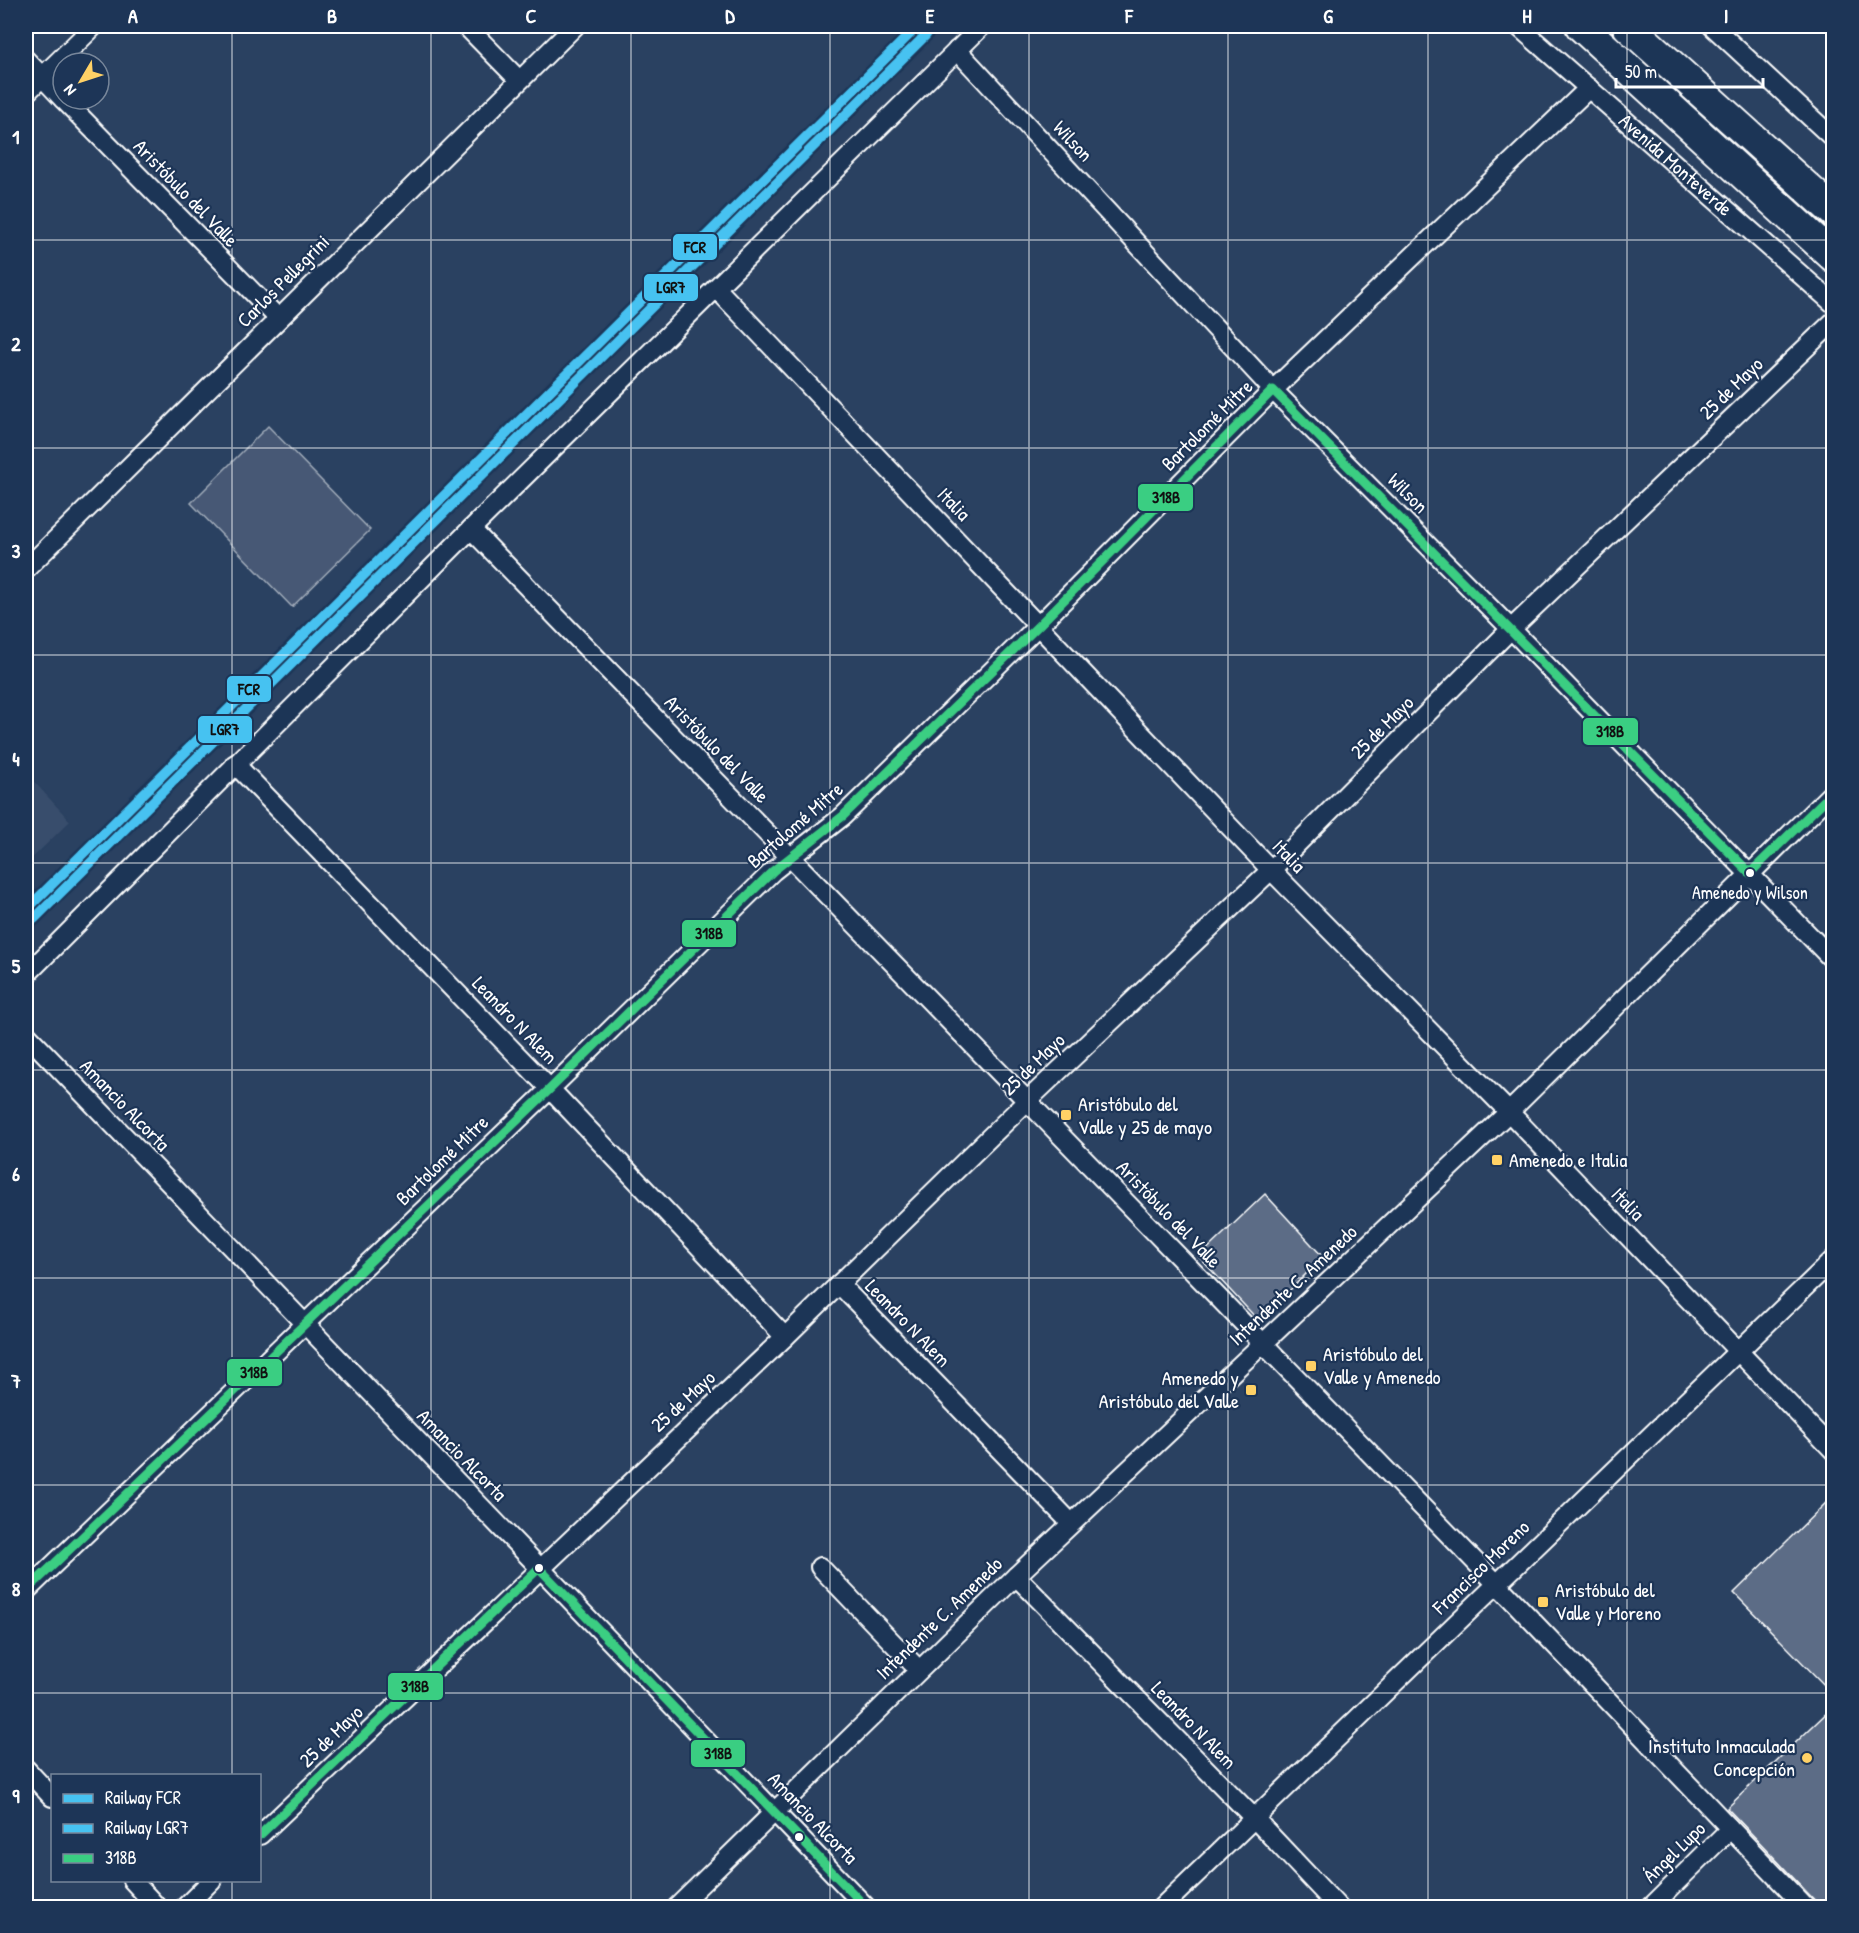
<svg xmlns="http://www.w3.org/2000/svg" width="1859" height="1933" font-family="'Patrick Hand',sans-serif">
<rect width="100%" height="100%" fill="#2a4161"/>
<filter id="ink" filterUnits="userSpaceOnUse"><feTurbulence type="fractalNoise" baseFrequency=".0167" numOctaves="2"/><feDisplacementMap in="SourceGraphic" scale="12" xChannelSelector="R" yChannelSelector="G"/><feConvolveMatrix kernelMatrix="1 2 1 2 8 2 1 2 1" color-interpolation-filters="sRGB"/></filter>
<g filter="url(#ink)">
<polygon fill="#394e6c" points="26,773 70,821 26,864"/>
<polygon fill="#465975" stroke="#a2acba" stroke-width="1.5" points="268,426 370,530 292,607 191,503"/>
<g fill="#5b6c86" stroke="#fff" stroke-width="1.5">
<polygon points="1265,1194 1323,1257 1259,1321 1199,1257"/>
<polygon points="1833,1496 1833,1694 1734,1593"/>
<polygon points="1833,1707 1833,1908 1822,1908 1727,1808"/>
</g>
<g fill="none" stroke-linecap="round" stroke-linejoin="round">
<g stroke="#fff" stroke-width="22">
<g id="street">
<polyline points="466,26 519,80"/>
<path id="s1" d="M1518,26L1834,304"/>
<polyline points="1712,26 1834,139"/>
<polyline points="957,50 1273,390 1511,629 1834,961"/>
<polyline points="26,60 63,99"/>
<polyline points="26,93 94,26"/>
<polyline points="63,99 278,318"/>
<polyline points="716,288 1271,870 1509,1112 1834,1451"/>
<polyline points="471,529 1496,1583 1806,1908"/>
<polyline points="26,569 575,26"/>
<polyline points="235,764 550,1089 785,1337"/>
<polyline points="26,975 471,529 982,26"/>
<polyline points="26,1034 867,1908"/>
<polyline points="839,1284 1071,1523"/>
<polyline points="820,1567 918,1669"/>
<polyline points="1016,1576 1254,1818 1339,1908"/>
<polyline points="26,1591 550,1089 773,871 843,816 1039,625 1273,390 1589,88"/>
<polyline points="26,1769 52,1797"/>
<polyline points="260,1835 785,1337 1028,1100 1271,870 1511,629 1834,321"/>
<polyline points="132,1880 158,1908"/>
<polyline points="184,1908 212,1880"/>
<polyline points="676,1908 1016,1576 1509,1112 1834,791"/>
<polyline points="1161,1908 1834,1259"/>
<polyline points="1650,1908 1730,1829"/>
</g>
</g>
<g stroke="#fff" stroke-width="34">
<g id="primary">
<polyline points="1581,26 1834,257"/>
<polyline points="1628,26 1834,212"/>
</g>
</g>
<use href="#street" stroke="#1d3557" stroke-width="18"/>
<use href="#primary" stroke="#1d3557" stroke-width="30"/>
<g stroke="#1d3557" stroke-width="14">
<g id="bus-1">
<polyline points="26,1591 550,1089 773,871 843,816 1039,625 1273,390 1750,873 1834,791"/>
<polyline points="260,1835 539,1568 867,1908"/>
</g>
</g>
<use href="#bus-1" stroke="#3ace82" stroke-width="9"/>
<g stroke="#1d3557" stroke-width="15">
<polyline id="rail-1" points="26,910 918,26"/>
</g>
<g stroke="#1d3557" stroke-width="15">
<polyline id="rail-2" points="34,919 926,35"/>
</g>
<use href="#rail-1" stroke="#46c2f1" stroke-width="10"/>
<use href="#rail-2" stroke="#46c2f1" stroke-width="10"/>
</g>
</g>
<path fill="none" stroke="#fff" stroke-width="1.5" stroke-opacity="0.55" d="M232,26V1776M431,26V1908M631,26V1908M830,26V1908M1029,26V1908M1228,26V1908M1428,26V1908M1627,26V1908M26,240H1834M26,448H1834M26,655H1834M26,863H1834M26,1070H1834M26,1278H1834M26,1485H1834M26,1693H1834M232,1880V1908"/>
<g fill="#fff" stroke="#1d3557" stroke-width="2">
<circle cx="1750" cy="873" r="5"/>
<circle cx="539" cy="1568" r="5"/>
<circle cx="799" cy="1837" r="5"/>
</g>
<g fill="#ffd166" stroke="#1d3557" stroke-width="2">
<rect x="1060" y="1109" width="12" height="12" rx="3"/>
<rect x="1491" y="1154" width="12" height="12" rx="3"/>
<rect x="1305" y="1360" width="12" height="12" rx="3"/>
<rect x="1245" y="1384" width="12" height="12" rx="3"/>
<rect x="1537" y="1596" width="12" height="12" rx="3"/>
<circle cx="1807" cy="1758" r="6"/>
</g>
<g text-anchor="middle" stroke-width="4.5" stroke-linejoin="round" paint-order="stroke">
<g font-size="18" fill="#fff" stroke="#1d3557">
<text x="1750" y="899">Amenedo y Wilson</text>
</g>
<g font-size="20" fill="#fff" stroke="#1d3557">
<text transform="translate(1073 141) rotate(47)" y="7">Wilson</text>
<text dy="7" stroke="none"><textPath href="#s1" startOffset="210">Avenida Monteverde</textPath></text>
<text transform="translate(186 193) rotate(46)" y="7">Aristóbulo del Valle</text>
<text transform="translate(283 281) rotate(-45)" y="7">Carlos Pellegrini</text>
<text transform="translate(1731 388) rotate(-44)" y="7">25 de Mayo</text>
<text transform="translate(1207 425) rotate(-45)" y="7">Bartolomé Mitre</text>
<text transform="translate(1408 493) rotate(45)" y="7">Wilson</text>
<text transform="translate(954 504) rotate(46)" y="7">Italia</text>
<text transform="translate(1382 727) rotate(-45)" y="7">25 de Mayo</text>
<text transform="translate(717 749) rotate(46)" y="7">Aristóbulo del Valle</text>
<text transform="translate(795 825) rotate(-41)" y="7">Bartolomé Mitre</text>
<text transform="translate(1289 856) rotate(46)" y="7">Italia</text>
<text transform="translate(515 1020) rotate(46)" y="7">Leandro N Alem</text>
<text transform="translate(1033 1064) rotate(-44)" y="7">25 de Mayo</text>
<text transform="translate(125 1105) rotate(46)" y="7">Amancio Alcorta</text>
<text transform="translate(442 1160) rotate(-44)" y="7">Bartolomé Mitre</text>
<text transform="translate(1628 1204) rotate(46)" y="7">Italia</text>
<text transform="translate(1169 1214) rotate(46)" y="7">Aristóbulo del Valle</text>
<text transform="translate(1293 1285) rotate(-43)" y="7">Intendente C. Amenedo</text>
<text transform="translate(908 1323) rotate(46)" y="7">Leandro N Alem</text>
<text transform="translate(683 1401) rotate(-43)" y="7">25 de Mayo</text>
<text transform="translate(462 1455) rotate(46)" y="7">Amancio Alcorta</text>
<text transform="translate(1481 1567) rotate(-44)" y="7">Francisco Moreno</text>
<text transform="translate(939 1618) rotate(-44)" y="7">Intendente C. Amenedo</text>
<text transform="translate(1194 1725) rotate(46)" y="7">Leandro N Alem</text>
<text transform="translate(331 1736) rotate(-44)" y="7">25 de Mayo</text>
<text transform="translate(813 1818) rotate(46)" y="7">Amancio Alcorta</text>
<text transform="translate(1674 1852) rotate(-44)" y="7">Ángel Lupo</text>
</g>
<g font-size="20" fill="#fff" stroke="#1d3557" text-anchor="start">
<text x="1078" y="1111">Aristóbulo del<tspan x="1078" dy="23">Valle y 25 de mayo</tspan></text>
<text x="1509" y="1167">Amenedo e Italia</text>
<text x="1323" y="1361">Aristóbulo del<tspan x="1323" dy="23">Valle y Amenedo</tspan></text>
<text x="1239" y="1385" text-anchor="end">Amenedo y<tspan x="1239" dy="23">Aristóbulo del Valle</tspan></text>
<text x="1555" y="1597">Aristóbulo del<tspan x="1555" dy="23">Valle y Moreno</tspan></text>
<text x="1795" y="1753" text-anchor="end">Instituto Inmaculada<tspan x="1795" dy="23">Concepción</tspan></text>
</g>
</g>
<g stroke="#1d3557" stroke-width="2">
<rect x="672" y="233" width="46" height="28" rx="6" fill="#46c2f1"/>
<rect x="643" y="273" width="56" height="29" rx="6" fill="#46c2f1"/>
<rect x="1137" y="483" width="57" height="29" rx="6" fill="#3ace82"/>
<rect x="226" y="675" width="46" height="28" rx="6" fill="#46c2f1"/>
<rect x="197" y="715" width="56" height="29" rx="6" fill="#46c2f1"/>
<rect x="1582" y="717" width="57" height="29" rx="6" fill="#3ace82"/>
<rect x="681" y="919" width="56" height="29" rx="6" fill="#3ace82"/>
<rect x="226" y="1358" width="57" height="29" rx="6" fill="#3ace82"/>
<rect x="387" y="1672" width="57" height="29" rx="6" fill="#3ace82"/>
<rect x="690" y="1739" width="56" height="29" rx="6" fill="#3ace82"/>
</g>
<g font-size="16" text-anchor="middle" font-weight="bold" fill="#111">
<text x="695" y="253">FCR</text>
<text x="671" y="293">LGR7</text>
<text x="1166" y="503">318B</text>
<text x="249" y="695">FCR</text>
<text x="225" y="735">LGR7</text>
<text x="1610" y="737">318B</text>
<text x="709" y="939">318B</text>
<text x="254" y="1378">318B</text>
<text x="415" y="1692">318B</text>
<text x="718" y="1759">318B</text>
</g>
<rect width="1859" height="1933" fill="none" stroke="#1d3557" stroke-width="66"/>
<rect x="51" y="1774" width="210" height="108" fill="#1d3557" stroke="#77869a" stroke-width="1.5"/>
<rect x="63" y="1794" width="30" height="9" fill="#46c2f1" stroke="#77869a" stroke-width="1.5"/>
<text x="105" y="1804" font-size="18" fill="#ffffff">Railway FCR</text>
<rect x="63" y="1824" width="30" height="9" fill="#46c2f1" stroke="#77869a" stroke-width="1.5"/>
<text x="105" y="1834" font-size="18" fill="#ffffff">Railway LGR7</text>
<rect x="63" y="1854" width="30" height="9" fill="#3ace82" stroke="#77869a" stroke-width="1.5"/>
<text x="105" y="1864" font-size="18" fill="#ffffff">318B</text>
<g transform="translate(81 81) rotate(231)"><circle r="28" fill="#1d3557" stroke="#77869a" stroke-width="1.5"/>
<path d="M0-4.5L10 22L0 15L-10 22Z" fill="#ffd166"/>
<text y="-9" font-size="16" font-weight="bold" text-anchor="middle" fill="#ffffff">N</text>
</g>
<path d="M1616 78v9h147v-9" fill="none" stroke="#ffffff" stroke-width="3"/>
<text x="1625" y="78" font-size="18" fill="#ffffff" stroke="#1d3557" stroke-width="4.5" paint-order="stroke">50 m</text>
<rect x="33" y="33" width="1793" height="1867" fill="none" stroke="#fff" stroke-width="2"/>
<g font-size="20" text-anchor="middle" font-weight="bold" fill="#fff">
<text x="133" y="23">A</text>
<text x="332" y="23">B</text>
<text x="531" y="23">C</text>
<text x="730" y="23">D</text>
<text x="930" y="23">E</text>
<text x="1129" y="23">F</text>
<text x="1328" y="23">G</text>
<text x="1527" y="23">H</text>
<text x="1726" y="23">I</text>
<text x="16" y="144">1</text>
<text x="16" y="351">2</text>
<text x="16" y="558">3</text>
<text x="16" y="766">4</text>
<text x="16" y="973">5</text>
<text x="16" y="1181">6</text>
<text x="16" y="1388">7</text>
<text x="16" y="1596">8</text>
<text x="16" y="1803">9</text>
</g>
</svg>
